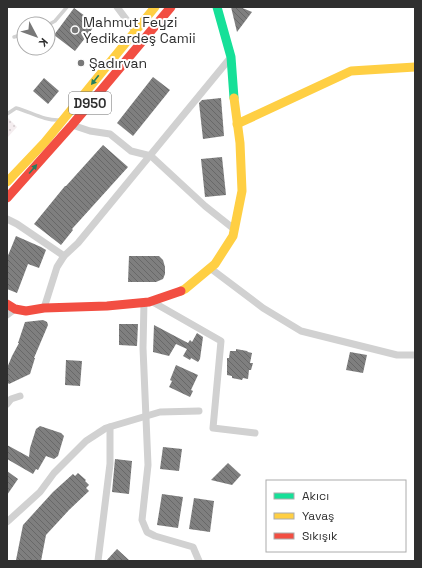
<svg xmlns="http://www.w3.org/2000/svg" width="422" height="568" font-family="'Space Grotesk',sans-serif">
<defs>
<pattern id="grass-dots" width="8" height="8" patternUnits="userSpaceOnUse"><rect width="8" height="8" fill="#f4edef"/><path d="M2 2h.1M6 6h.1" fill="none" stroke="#d2cccd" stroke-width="1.8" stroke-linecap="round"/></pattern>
<pattern id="building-back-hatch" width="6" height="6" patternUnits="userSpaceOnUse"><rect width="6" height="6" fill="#7f7f7f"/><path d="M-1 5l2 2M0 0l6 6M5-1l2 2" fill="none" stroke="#686868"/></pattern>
</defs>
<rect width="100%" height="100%" fill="#fff"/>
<polygon fill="url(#grass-dots)" points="8,118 17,127 7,138 7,119"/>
<g fill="url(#building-back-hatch)">
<polygon points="231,7 240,7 252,12 237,32"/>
<polygon points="74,8 96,24 75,51 54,35"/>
<polygon points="153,77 170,90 133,136 117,123"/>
<polygon points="44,78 59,91 48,104 33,91"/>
<polygon points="221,98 224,136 203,139 199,103 202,100"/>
<polygon points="103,145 128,167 72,229 73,230 61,245 34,224 65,186 66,186"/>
<polygon points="222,157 226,195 205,197 201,159"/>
<polygon points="16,236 41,247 46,250 39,268 28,264 17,293 7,289 7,258"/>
<polygon points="129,256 159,256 163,260 165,267 165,274 163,279 156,282 128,282"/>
<polygon points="43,320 47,322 48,325 34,358 35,358 30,374 9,384 7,382 7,368 12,356 19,343 18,343 25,322"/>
<polygon points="119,324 138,324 137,346 119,345"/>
<polygon points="154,325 188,343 190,340 192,342 197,333 203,337 200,359 198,362 191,358 190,360 183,356 187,349 176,344 169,356 153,352"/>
<polygon points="236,349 247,351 248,352 252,353 250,363 253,363 251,370 249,370 248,379 243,378 242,380 232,378 232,376 227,375 227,358 229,358 230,351 236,351"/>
<polygon points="350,352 367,355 363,373 346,370"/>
<polygon points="66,360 82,361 80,386 65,385"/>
<polygon points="176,365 198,375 191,390 193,391 190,397 169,387 172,381 170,380"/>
<polygon points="40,426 61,433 64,436 58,456 54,459 46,456 38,470 36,469 33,474 7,459 7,445 29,457 30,448 36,429"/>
<polygon points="163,447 182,449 179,471 160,469"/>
<polygon points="115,459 132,461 129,494 112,492"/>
<polygon points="228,463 241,475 232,485 211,480"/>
<polygon points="7,471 18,479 7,495"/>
<polygon points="78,473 86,480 85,481 89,485 86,488 89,491 69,510 46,535 41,561 16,560 23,525 53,492 73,474 75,476"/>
<polygon points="162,494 183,497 178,528 157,525"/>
<polygon points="194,498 214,501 210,532 189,529"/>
<polygon points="117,549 130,561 106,561"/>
</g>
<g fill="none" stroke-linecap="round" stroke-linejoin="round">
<g stroke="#d1d1d1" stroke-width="3.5">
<polyline points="48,25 55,21 67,7"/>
<polyline points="14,37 24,34"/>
<path d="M7,114L16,108C31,112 44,121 60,120"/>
</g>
<g stroke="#d1d1d1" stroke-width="7">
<polyline points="117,7 135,31"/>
<polyline points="72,125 90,131 110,134 131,151 151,156 205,206 234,229"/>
<polyline points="7,219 17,224 64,256"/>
<polyline points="210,268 263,308 301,331 397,355 415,355"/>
<polyline points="151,301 221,341 213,428 255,433"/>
<polyline points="144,302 143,348 148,465 142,520 147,532 155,536 193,547 199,561"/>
<polyline points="44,308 57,267 64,256 78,243 231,57"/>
<polyline points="7,315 15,309"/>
<polyline points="7,404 11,399 20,396"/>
<polyline points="7,522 40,492 54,473 86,441 106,428 160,412 199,411"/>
<polyline points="98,561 110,464 110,427"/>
</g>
<polyline stroke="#16e098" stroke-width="9" points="217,7 231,57 234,98"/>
<g stroke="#ffcf43" stroke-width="9">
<polyline points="237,124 351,71 415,67"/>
<polyline points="7,182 45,142 155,7"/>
<polyline points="181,291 185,289 215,264 233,236 242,191 240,143 234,98"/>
</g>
<g stroke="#f24e42" stroke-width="9">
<polyline points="7,198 72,125 171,7"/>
<polyline points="7,304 15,309 26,311 44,308 107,306 149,302 181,291"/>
</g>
</g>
<defs><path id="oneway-solid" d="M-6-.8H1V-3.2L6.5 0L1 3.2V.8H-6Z"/></defs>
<g fill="#247f5e">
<use href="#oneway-solid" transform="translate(95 80) rotate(128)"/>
<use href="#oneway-solid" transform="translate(33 169) rotate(-49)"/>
</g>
<g fill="#787878" stroke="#fff" stroke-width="1.5">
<circle cx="75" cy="30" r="4"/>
<circle cx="81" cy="63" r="4"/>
</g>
<g text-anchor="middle" stroke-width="4" stroke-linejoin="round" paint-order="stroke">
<rect fill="#fff" stroke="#6d6d6d" stroke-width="1" x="69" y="92" width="42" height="22" rx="3"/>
<g font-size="13" font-weight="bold" fill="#2f2f2f">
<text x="90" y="108">D950</text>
</g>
<g font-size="14" fill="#2f2f2f" stroke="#fff" text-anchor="start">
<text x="83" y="27">Mahmut Feyzi<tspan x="83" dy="16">Yedikardeş Camii</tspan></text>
<text x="89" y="68">Şadırvan</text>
</g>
</g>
<rect width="422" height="568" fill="none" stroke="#2f2f2f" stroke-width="16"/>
<rect x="266" y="480" width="140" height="72" fill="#ffffff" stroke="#acacac"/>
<rect x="274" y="493" width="20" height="6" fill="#16e098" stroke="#acacac"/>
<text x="302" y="500" font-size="12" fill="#2f2f2f">Akıcı</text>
<rect x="274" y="513" width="20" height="6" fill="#ffcf43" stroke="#acacac"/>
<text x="302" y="520" font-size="12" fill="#2f2f2f">Yavaş</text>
<rect x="274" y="533" width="20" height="6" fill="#f24e42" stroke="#acacac"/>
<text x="302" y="540" font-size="12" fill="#2f2f2f">Sıkışık</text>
<g transform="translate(36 36) rotate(131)"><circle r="19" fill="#ffffff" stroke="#acacac"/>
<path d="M0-3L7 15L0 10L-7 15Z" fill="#787878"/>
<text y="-6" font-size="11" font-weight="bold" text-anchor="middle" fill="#2f2f2f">K</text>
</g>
</svg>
